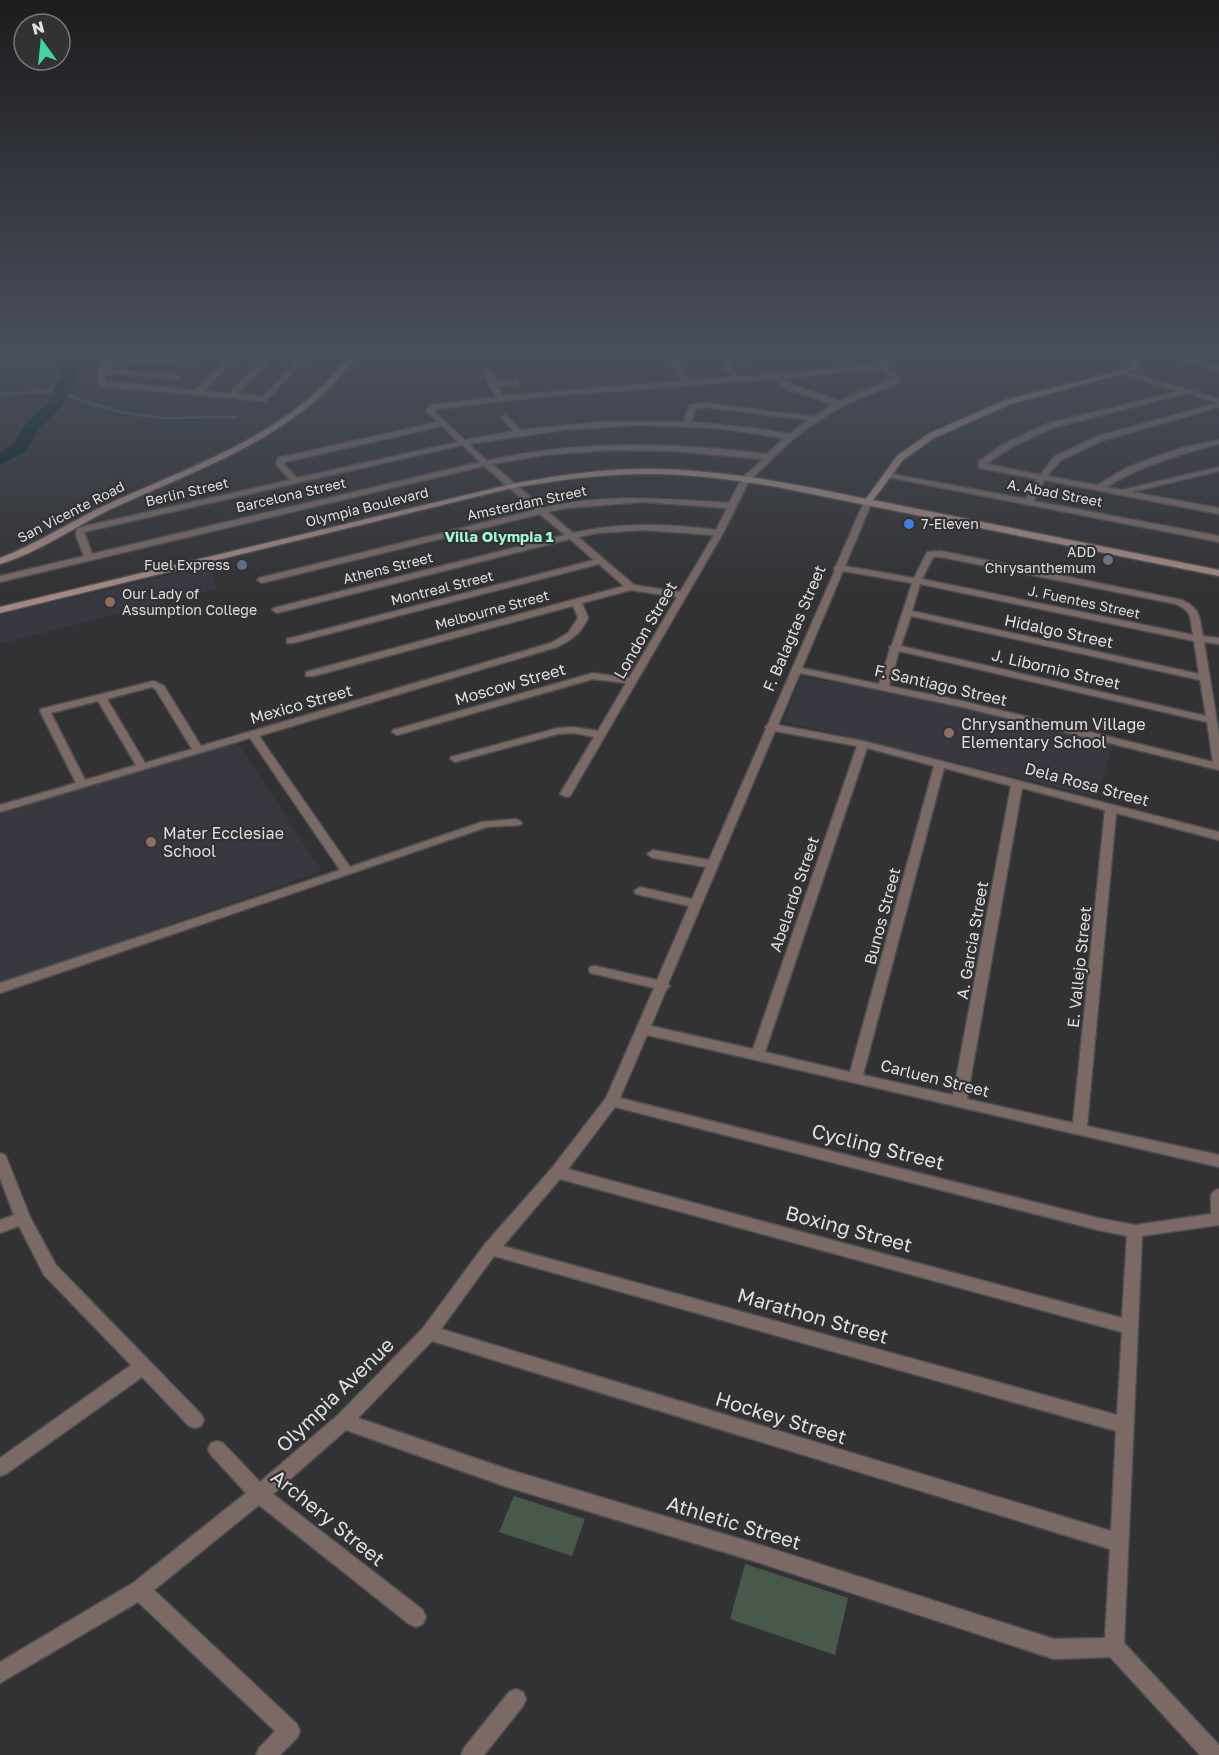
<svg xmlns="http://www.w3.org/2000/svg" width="1219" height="1755" font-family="'Golos Text',sans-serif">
<rect width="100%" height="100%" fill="#323234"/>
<g fill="#383841">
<polygon points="51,351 50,382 0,388 0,355"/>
<polygon points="209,566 217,589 0,644 0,615"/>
<polygon points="801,677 908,695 1113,745 1097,797 784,721"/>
<polygon points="237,743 322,871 0,984 0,812"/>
</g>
<g fill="#46594a">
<polygon points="514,1496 585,1519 572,1556 499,1532"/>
<polygon points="745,1564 848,1598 835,1655 730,1619"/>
</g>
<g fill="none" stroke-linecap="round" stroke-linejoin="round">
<polyline stroke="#435c5f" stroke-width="3" points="0,394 61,391 82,401 121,412 160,418 237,417"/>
<polygon fill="#002427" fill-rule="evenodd" points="58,349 72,349 78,376 60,408 39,429 25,452 0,465 0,453 13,445 26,423 48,403 62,376"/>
<g stroke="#4e4e50" stroke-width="3">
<g id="minor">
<path d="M119,349H126L118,356L189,362L192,364L189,366L114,360L106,369L177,375L181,377L177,379L106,373V382L195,390L230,355L175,349H211L303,356L309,349H316L265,401L99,386L98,367ZM238,355L266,357L229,394L203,391ZM273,358L299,360L263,397L237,394Z"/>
<path d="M663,349H670L689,380L731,377L721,362L722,361L782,349H797L728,363L738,377L880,365L863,349H870L901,378L898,383L842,406L818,421L793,439L749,481L723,533L570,796L566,797L560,794L594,737L574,733L558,734L455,762L450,759L451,757L558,728L574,727L598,731L626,683L593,679L401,734L397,735L392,732L393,730L593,673L629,678L677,597L631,590L582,603L588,618C581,633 572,640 557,647L259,736L350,867L482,822L516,819L520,821L522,823L520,825L487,827L0,993V983L340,870L250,738L0,812V805L76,783L40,711L41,709L154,681L164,686L201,746L551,643L568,633L578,618L573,606L314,676H306V672L624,586L599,564L293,643H287V639L594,560L570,539L277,613L272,610L274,608L565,535L540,514L262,583L257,580L259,578L535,510L484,466L0,582V576L84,556L76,536L77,528L290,480L276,464L278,458L438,422L426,411L431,405L496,397L484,373L485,371H491L496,382L518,380V384L498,386L503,396L682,381ZM884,369L892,379L839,401L796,386L782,378ZM774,379L790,390L833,404L814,417L705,403L689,405L684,422H601L520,430L505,415L501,417L513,431L465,440L434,411L436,409L547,396ZM705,407L808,420L789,434L754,428L692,422L695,409ZM639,425L716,428L784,438L767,454C675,443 579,439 487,461L469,444L562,430ZM442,426L458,442L297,478L284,464L285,462ZM462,445L480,462L92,554L84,532ZM609,450L672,451L763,459L742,478L729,503C667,499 604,493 543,508L492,464L545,455ZM643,502L727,508L716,530C668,524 620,522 573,533L548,512L566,508ZM643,530L714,535L680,592L634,585L578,537L597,533ZM152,687L156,690L192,749L145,763L107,699ZM98,701L136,765L85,780L51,713Z"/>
<path d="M913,349C922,349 928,355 937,354C950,354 961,349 973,349C955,358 929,364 913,349Z"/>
<polygon points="1145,349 1157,349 1219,366 1219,370"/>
<path d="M1122,370L1219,399V407L1104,440L1061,460L1047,476L1097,485L1128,467L1181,448L1219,440V444C1178,454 1142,466 1106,487L1122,490L1219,467V471L1132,492L1219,508V514L1044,480L1034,501L1219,536V542L887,477L883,475L887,473L1026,499L1037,479L979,468L978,462L1004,444L1046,424L1179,391L1122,374ZM1187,393L1218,403L1098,436L1055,456L1040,475L986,464L1010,448L1052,428Z"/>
<path d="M868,499L872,502L845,566L914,578L927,552L941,551L1182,600C1201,609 1199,617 1203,636L1219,638V644L1204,642L1219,734V770L962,707L800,673L778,725L863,741L1219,832V840L1116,813L1087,1126L1219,1155V1167L647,1035L620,1098L1098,1218L1135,1225L1211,1214V1195L1214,1191L1219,1189V1225L1142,1236L1124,1643L1219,1745V1755H1200L1110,1657L1054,1659L757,1562L507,1487L346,1430L273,1494L423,1610L426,1617L423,1624L416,1627L409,1624L259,1505L154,1590L297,1724L300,1731L297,1738L280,1755H256L259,1748L275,1731L138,1602L0,1683V1662L133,1583L246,1493L211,1455L208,1449L211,1443L217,1441L223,1443L260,1482L338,1415L423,1328L485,1244L552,1168L606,1098L654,988L595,974L590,973L589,970L590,967L595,966L657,980L689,906L636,894L634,891L640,887L692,899L706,867L653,858L647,854L653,850L709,860L766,729L765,727L768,724L835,570L834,568L836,566L864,502ZM933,557H941L1176,604C1193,612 1190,618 1193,635L922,579ZM843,571L912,583L892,645L889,647L890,649L879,684L802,668ZM920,584L1194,641L1199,674L912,611ZM911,616L1200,680L1206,716L901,646ZM899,651L1207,722L1213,762L962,701L889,686ZM775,731L857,746L753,1049L651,1026L666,990L670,986L668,984ZM867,748L934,766L850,1072L765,1052ZM944,768L1011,786L953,1095L863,1075ZM1022,788L1105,810L1073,1123L967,1099ZM615,1107L1098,1230L1127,1236L1122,1318L568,1169ZM560,1179L1122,1332L1117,1415L503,1246ZM494,1256L1116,1431L1111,1531L441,1329ZM432,1341L1110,1549L1105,1638L1054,1639L757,1544L507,1469L358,1418Z"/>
<polygon points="0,1153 5,1155 7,1159 30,1217 56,1265 201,1414 204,1420 201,1426 195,1428 189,1426 142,1377 6,1474 0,1476 0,1458 131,1365 44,1275 19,1226 0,1233 0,1220 14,1215 0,1178"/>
<polygon points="516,1689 523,1692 526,1699 523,1706 484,1755 461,1755 464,1748 509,1692"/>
</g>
</g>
<g stroke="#4e4e50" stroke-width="3">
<g id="secondary">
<path d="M355,349H362C346,370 330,390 309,406C251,453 178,478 111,509C74,527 40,552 0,564V558C37,544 70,522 106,505C173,474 247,449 305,402C324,386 340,368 355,349Z"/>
<path d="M1137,349H1144L1135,370L1011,404L934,438L903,460L873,500L1219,570V576L772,486C733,480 693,474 653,474C606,473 559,480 512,488L0,613V607L512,484C559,475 606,468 653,469C725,470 796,484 866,499L897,456L928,434L1005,400L1130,368Z"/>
</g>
</g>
<use href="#minor" fill="#7a6965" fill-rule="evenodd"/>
<use href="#secondary" fill="#a38881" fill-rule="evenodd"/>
</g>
<linearGradient id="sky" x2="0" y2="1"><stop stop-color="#1c1c1d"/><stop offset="0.59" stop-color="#494f5c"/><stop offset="1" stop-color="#494f5c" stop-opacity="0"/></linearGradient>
<rect width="1219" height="595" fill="url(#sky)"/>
<circle fill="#3f7fe0" stroke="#323234" stroke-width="2" cx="909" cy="524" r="6"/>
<circle fill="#6b7280" stroke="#323234" stroke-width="2" cx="1108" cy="560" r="6"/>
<circle fill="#5c6f8a" stroke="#323234" stroke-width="2" cx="242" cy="565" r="6"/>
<g fill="#8d6e63" stroke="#323234" stroke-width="2">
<circle cx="110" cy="602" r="6"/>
<circle cx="949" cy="733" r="6"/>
<circle cx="151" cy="842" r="6"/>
</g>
<g text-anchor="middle" stroke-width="4.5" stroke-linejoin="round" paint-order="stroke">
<g font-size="14" fill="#dfdfe1" stroke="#323234">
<text transform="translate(187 492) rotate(-13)" y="5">Berlin Street</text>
<text transform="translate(1055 493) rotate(11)" y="5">A. Abad Street</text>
<text transform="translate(291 495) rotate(-13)" y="5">Barcelona Street</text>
<text transform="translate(527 503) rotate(-12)" y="5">Amsterdam Street</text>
<text transform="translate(367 507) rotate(-14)" y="5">Olympia Boulevard</text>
<text transform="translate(71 512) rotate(-27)" y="5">San Vicente Road</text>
<text transform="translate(388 568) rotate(-14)" y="5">Athens Street</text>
<text transform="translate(442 588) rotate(-14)" y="5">Montreal Street</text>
<text transform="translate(1084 602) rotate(12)" y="5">J. Fuentes Street</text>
<text transform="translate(492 610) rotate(-15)" y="5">Melbourne Street</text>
</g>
<g font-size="14" fill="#dfdfe1" stroke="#323234" text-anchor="start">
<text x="921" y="529">7-Eleven</text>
<text x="1096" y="557" text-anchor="end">ADD<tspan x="1096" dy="16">Chrysanthemum</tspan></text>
<text x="230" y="570" text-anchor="end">Fuel Express</text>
<text x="122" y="599">Our Lady of<tspan x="122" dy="16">Assumption College</tspan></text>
</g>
<g font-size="15" font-weight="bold" fill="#a1f8d3" stroke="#323234">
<text x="499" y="542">Villa Olympia 1</text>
</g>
<g font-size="16" fill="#dfdfe1" stroke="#323234">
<text transform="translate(794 628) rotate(-67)" y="6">F. Balagtas Street</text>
<text transform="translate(645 630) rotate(-60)" y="6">London Street</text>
<text transform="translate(1059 631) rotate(12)" y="6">Hidalgo Street</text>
<text transform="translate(1056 669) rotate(13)" y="6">J. Libornio Street</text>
<text transform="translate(510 684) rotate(-16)" y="6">Moscow Street</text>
<text transform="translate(941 685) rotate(13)" y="6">F. Santiago Street</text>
<text transform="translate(301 704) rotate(-16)" y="6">Mexico Street</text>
<text transform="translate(1087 784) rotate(15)" y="6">Dela Rosa Street</text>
<text transform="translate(794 894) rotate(-71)" y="6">Abelardo Street</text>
<text transform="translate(882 916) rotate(-75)" y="6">Bunos Street</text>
<text transform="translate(972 940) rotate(-80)" y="6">A. Garcia Street</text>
<text transform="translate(1079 967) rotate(-84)" y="6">E. Vallejo Street</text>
<text transform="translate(935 1078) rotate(14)" y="6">Carluen Street</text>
</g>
<g font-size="16" fill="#dfdfe1" stroke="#323234" text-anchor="start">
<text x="961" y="730">Chrysanthemum Village<tspan x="961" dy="18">Elementary School</tspan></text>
<text x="163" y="839">Mater Ecclesiae<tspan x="163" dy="18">School</tspan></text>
</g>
<g font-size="20" fill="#dfdfe1" stroke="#323234">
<text transform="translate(878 1147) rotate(14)" y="7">Cycling Street</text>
<text transform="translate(849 1229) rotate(15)" y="7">Boxing Street</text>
<text transform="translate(813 1316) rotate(16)" y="7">Marathon Street</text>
<text transform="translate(335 1395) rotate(-44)" y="7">Olympia Avenue</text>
<text transform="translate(781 1418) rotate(17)" y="7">Hockey Street</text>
<text transform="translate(328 1518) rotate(39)" y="7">Archery Street</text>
<text transform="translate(734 1523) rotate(17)" y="7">Athletic Street</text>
</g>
</g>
<g transform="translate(42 42) rotate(345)"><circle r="28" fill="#323234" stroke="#777779" stroke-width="1.5"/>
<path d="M0-4.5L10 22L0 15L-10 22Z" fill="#42d4a1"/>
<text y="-9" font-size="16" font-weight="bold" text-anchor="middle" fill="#dfdfe1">N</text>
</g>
</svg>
